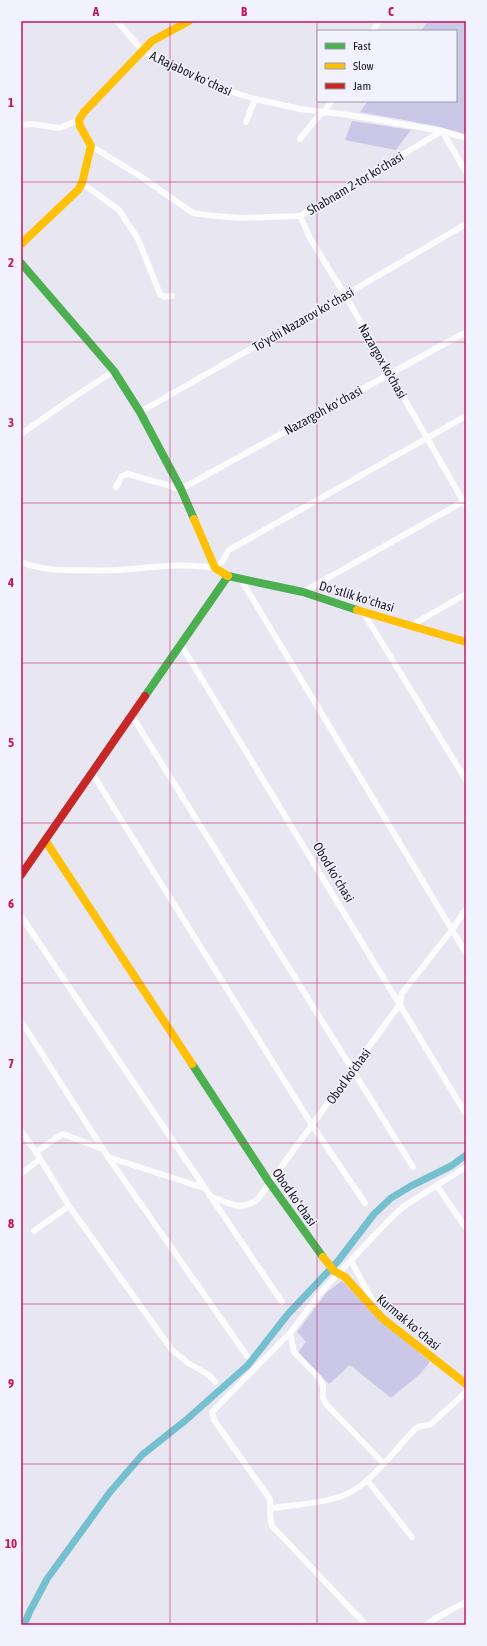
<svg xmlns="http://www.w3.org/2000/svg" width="487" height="1646" font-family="'Asap Condensed',sans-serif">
<rect width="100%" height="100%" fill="#e8e6f0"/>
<g fill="#cbc7e7">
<polygon points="428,21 466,21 466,135 437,126 360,112 368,101 456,101 456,31 421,31"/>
<polygon points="352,121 411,130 396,150 345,140"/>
<polygon points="342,1281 378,1317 430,1362 420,1374 391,1398 350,1365 329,1384 297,1354 306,1342 297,1332 327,1292"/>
</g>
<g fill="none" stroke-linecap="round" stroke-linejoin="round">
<polyline stroke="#75c0ce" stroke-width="7" points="24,1625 30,1611 47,1579 110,1492 142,1455 186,1420 248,1365 288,1314 338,1261 374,1214 391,1198 411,1186 451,1166 466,1155"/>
<g stroke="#fcfbfd" stroke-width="6">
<polyline points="117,21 142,50 222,89 255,99 300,109 349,115 442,131 466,172"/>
<polyline points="373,31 379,21"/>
<polyline points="324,113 331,101"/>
<polyline points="246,122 255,99"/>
<polyline points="21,125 32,124 59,128 79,120"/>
<polyline points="300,139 321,113"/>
<polyline points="91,146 140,176 193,213 206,215 240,218 300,216 442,131 466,138"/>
<polyline points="82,183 119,210 138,239 160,294 165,297 172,296"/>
<polyline points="300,216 311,240 345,295 466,506"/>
<polyline points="140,412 345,295 466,224"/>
<polyline points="21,434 71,399 114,371"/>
<polyline points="116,487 122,476 128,474 181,489 466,332"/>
<path d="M21,562C40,570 61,571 81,570C93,570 105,571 117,570C150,568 183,562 215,568L222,562L229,550L466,416"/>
<polyline points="240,578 466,953"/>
<polyline points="303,592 466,500"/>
<polyline points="363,612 466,780"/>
<polyline points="412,625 466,594"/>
<polyline points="180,643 466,1114"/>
<polyline points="132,716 413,1167"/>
<polyline points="92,773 312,1125 365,1203"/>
<polyline points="21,916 282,1302"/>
<polyline points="21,1021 108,1157 247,1356"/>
<polyline points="21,1131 36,1152 69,1206 172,1350 188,1363 209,1375 215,1382"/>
<polyline points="36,1152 59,1136 63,1134 103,1149"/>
<polyline points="108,1157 204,1188"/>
<polyline points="21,1174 40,1159"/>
<polyline points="437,1186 466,1228"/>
<path d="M210,1196C228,1203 240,1212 258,1199L400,1004L402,993L452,930L466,909"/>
<polyline points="34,1231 69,1206"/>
<polyline points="351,1261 377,1309"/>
<polyline points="290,1333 294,1352 319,1378 323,1385 323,1398 326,1404 384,1464"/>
<polyline points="367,1480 412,1537"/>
<path d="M272,1508C294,1505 317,1504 339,1497C368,1489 395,1449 416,1428C421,1425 426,1426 431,1424L466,1392"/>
<path d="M366,1625L272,1526C269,1517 271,1508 270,1499L214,1420L212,1412L290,1333L320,1293L388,1221L404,1206L466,1167"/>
<polyline points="426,1625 436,1618 466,1602"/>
</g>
<g stroke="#4caf50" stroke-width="8">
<polyline points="21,263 114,371 140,412 181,489 194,519"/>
<polyline points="145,696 228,576 303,592 357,610"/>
<polyline points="192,1064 269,1182 323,1257"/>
</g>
<g stroke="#ffc107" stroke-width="8">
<polyline points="21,244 78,190 82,183 91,146 80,126 79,120 84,112 152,41 189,21"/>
<polyline points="194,519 215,568 228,576"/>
<polyline points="357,610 466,642"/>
<polyline points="45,840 192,1064"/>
<polyline points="323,1257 334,1271 345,1277 382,1318 466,1384"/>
</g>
<polyline stroke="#c62828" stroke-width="8" points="21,875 145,696"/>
</g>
<path fill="none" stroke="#c2185b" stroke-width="1" stroke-opacity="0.55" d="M170,21V1625M317,21V1625M21,182H466M21,342H466M21,503H466M21,663H466M21,823H466M21,983H466M21,1143H466M21,1304H466M21,1464H466"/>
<g text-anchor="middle" stroke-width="3" stroke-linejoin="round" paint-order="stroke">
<g font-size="13" fill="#1b1b20" stroke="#f2f1fe">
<text transform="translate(191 73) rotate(25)" y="5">A.Rajabov koʻchasi</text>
<text transform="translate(355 183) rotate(-31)" y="5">Shabnam 2-tor koʼchasi</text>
<text transform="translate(303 319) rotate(-30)" y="5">To'ychi Nazarov koʻchasi</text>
<text transform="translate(383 361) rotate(60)" y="5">Nazargox ko'chasi</text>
<text transform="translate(323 410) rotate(-29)" y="5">Nazargoh koʻchasi</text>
<text transform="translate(357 596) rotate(17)" y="5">Doʻstlik koʻchasi</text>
<text transform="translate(334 872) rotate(59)" y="5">Obod koʻchasi</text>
<text transform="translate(348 1076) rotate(-54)" y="5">Obod ko'chasi</text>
<text transform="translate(295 1197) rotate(55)" y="5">Obod koʻchasi</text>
<text transform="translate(409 1322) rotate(40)" y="5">Kurmak koʻchasi</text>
</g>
</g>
<rect width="487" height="1646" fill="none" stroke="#f2f1fe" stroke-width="44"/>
<rect x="317" y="30" width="140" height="72" fill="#f2f1fe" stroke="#9c9ba5"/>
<rect x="325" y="43" width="20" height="6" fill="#4caf50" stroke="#9c9ba5"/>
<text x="353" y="50" font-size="12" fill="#1b1b20">Fast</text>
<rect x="325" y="63" width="20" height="6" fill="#ffc107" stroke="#9c9ba5"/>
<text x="353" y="70" font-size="12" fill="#1b1b20">Slow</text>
<rect x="325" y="83" width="20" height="6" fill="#c62828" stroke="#9c9ba5"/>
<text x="353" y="90" font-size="12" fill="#1b1b20">Jam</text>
<rect x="22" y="22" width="443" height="1602" fill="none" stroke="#c2185b" stroke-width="1.5"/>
<g font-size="13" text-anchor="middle" font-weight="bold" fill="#c2185b">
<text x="96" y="16">A</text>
<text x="244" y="16">B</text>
<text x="391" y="16">C</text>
<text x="11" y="107">1</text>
<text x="11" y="267">2</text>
<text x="11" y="427">3</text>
<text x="11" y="587">4</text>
<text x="11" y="747">5</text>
<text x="11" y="908">6</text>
<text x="11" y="1068">7</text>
<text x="11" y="1228">8</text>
<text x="11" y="1388">9</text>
<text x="11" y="1548">10</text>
</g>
</svg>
